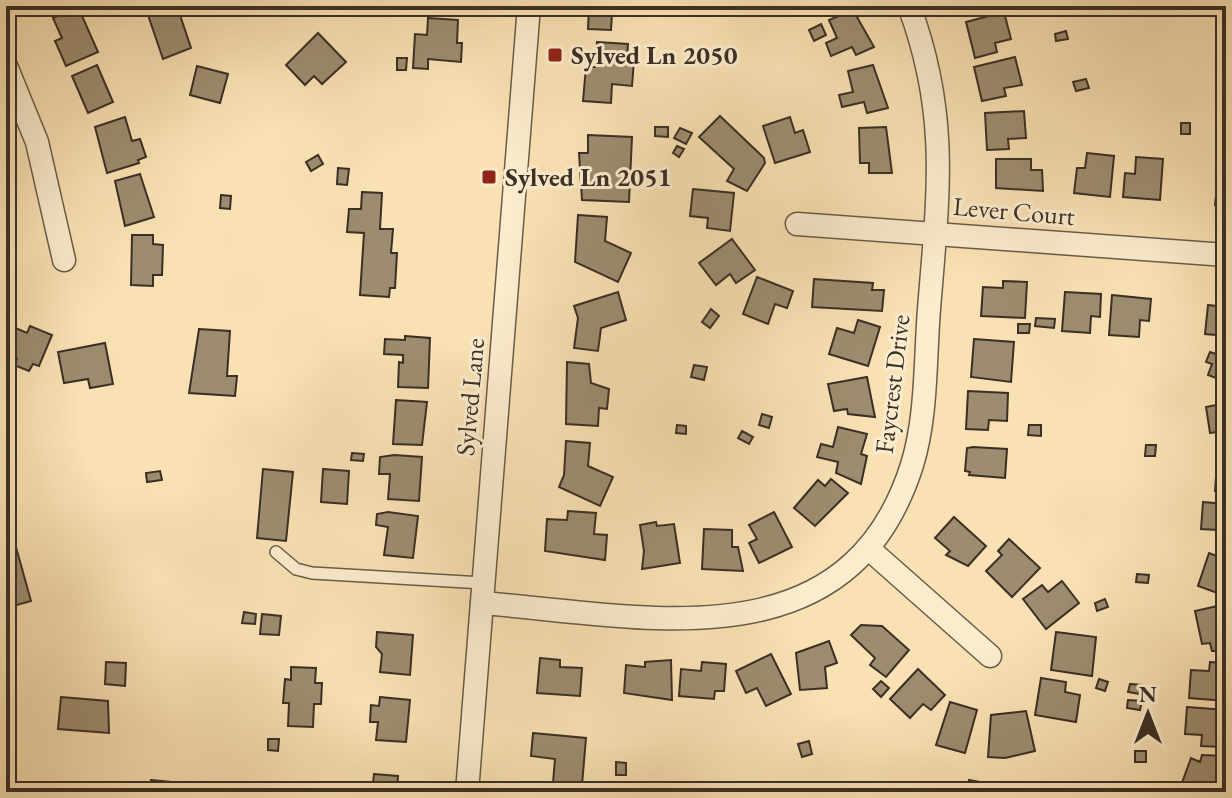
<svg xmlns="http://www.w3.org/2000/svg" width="1232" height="798" font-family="'EB Garamond',serif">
<rect width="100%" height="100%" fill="#f9e1b3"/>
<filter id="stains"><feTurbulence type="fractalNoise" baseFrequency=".0025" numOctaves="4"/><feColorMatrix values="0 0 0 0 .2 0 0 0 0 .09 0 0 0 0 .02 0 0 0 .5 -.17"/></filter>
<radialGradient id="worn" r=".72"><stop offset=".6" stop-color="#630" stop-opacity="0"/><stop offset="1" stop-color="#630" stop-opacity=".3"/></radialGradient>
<g fill="#9d8c6f" stroke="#3a2f25" stroke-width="2">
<polygon points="170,6 177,6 191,48 163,59 148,15"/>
<polygon points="589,6 625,6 625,14 612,13 611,30 588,29"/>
<polygon points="78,7 98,52 66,66 55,41 62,38 53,18"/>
<polygon points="853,10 874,47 856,55 852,47 831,56 826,43 837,38 829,20"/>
<polygon points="1004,12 1011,39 995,43 997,52 975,58 966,22"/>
<polygon points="428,18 458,20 457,43 462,43 461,62 428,59 428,69 413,68 415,34 427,35"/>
<polygon points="821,24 826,35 814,41 809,30"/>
<polygon points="1066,31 1068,39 1056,41 1055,34"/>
<polygon points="318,33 346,62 322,84 314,76 305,85 286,65"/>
<polygon points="597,42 628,44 627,59 634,60 632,86 612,84 611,103 583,101 586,67 595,67"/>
<polygon points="1015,57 1022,85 1004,88 1006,96 982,101 974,67"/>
<polygon points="397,58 407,58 406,70 397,70"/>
<polygon points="97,65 113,102 88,113 72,76"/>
<polygon points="873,65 888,108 867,113 864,102 842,107 839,95 853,92 848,71"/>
<polygon points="197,66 228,74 220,103 190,95"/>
<polygon points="1226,78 1226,96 1223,97 1220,79"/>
<polygon points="1086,79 1089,88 1076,91 1073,82"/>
<polygon points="1024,111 1026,138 1008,139 1009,149 987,150 985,113"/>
<polygon points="720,116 764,158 765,163 747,191 727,181 734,169 699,137"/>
<polygon points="125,117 132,141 140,139 146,157 138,160 139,163 107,173 95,127"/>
<polygon points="790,117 795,133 803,130 810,152 775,163 763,126"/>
<rect x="1181" y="123" width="9" height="11"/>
<polygon points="655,127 668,127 668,137 655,136"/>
<polygon points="886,127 892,173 869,173 869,163 860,163 859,128"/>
<polygon points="680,128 692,133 686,144 674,138"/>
<polygon points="588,135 632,137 629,202 582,200 579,153 588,153"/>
<polygon points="677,146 684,149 679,157 673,153"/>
<polygon points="1087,153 1114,156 1110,197 1074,193 1077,168 1085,168"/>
<polygon points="318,155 323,164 311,171 306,162"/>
<polygon points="1136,157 1163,159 1160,200 1123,197 1125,173 1135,174"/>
<polygon points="996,159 1031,159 1031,170 1042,170 1043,191 996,188"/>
<polygon points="338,168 349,169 347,185 337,184"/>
<polygon points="140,174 154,217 125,226 115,181"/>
<polygon points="1218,177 1226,178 1226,206 1215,205"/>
<polygon points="693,189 734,193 730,231 707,228 708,218 690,216"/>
<polygon points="362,192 382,193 380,229 393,229 391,253 397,253 395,288 390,288 389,297 360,295 364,233 347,232 349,209 361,209"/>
<polygon points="221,195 231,196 230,209 220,208"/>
<polygon points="578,215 607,217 605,241 631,253 618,282 575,262"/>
<polygon points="132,235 153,235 153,244 163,245 162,275 153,275 153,286 131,285"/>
<polygon points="732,239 755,270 736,283 730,274 716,285 699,263"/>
<polygon points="757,277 793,291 787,308 775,304 768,324 743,314"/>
<polygon points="814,279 873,283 872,290 884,290 882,311 812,307"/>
<polygon points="1003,281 1027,282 1025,318 981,316 983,287 1003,288"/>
<polygon points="618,292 626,320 601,328 598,351 574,348 578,318 574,306"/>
<polygon points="1065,292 1101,294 1100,317 1091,316 1090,333 1062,331"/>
<polygon points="1112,295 1151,299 1149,321 1140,320 1139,337 1109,335"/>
<polygon points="1208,305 1226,307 1226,336 1205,334"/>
<polygon points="711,309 719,316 710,328 702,322"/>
<polygon points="1036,318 1055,319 1054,328 1035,326"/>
<polygon points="858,320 880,327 868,366 829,354 837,328 854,333"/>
<polygon points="6,324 27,333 30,326 52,335 39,366 33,364 29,371 14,365 17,359 6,355"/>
<polygon points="1018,324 1030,324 1029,333 1018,333"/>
<polygon points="199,329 230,331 227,376 237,376 235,396 189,393"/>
<polygon points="405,336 430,338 428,388 398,387 399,362 403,363 403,355 384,354 385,339 405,340"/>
<polygon points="974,339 1014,342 1011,382 971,377"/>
<polygon points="105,343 113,384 90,388 88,379 64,383 58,352"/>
<polygon points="1217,350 1226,353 1226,382 1208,375 1212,364 1206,362 1210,352 1216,354"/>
<polygon points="567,362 589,364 591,383 609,389 607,409 599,408 598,426 566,424"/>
<polygon points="694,365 707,367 704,380 691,377"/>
<polygon points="867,377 875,417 848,414 847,409 834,411 828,384"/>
<polygon points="968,391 1008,393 1007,421 989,420 988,430 966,429"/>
<polygon points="396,400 427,402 422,445 393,444"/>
<polygon points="1226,403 1226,431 1210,433 1206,407"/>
<polygon points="762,414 772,417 769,428 759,425"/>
<polygon points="677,425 686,426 686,434 676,433"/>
<polygon points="1029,425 1041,425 1041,436 1028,435"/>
<polygon points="838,427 867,434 861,454 867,456 861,484 836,473 838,462 817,457 821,444 833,447"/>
<polygon points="742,431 753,437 749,444 738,438"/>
<polygon points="566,441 590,443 588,466 613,477 600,506 559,487 564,475"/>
<polygon points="1146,445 1156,445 1155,456 1145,456"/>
<polygon points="973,447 1007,449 1005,478 969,475 970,472 965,471 967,448"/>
<polygon points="1218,448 1226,448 1226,492 1215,491"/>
<polygon points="352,453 364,454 363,461 351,460"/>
<polygon points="394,455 422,457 419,501 388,499 390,474 379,474 380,457"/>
<polygon points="263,469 293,472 286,541 257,538"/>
<polygon points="323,469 349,471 347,504 321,502"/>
<polygon points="160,471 162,480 147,482 146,473"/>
<polygon points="831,479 848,493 815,526 794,508 818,480 825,486"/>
<polygon points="1203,502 1226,504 1226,541 1217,541 1218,530 1201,529"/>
<polygon points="568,511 596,513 594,534 607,535 605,560 545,551 547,519 567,520"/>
<polygon points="388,512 418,516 413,558 384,555 388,527 376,525 377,514"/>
<polygon points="774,512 792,547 759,563 749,543 757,539 749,525"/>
<polygon points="954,517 986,546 968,566 946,555 950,551 935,538"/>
<polygon points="656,522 657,526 674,524 680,563 642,569 644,551 640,525"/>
<polygon points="11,529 31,601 6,608 6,530"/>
<polygon points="704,529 732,530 732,547 738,547 743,571 702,569"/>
<polygon points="1009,539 1040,568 1012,597 986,571 1002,555 998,551"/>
<polygon points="1220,548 1226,548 1223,595 1198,586 1209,553 1219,557"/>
<polygon points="1137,574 1149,575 1148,583 1136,582"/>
<polygon points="1062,581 1079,603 1046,629 1023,599 1042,585 1048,592"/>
<polygon points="1105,599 1108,607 1097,611 1095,603"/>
<polygon points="1222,605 1226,651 1212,651 1210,643 1202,644 1195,611"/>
<polygon points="244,612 256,614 255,624 242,623"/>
<polygon points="262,614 281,616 279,635 260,634"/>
<polygon points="861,625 882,626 909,650 886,677 870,665 875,658 851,635"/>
<polygon points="377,632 413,635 410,675 380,672 382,654 376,647"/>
<polygon points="1056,632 1096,637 1092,676 1051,670"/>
<polygon points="829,641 837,663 825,667 827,688 800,690 796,653"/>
<polygon points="771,654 791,694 766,706 757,688 746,693 736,671"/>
<polygon points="540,658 560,660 560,667 582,668 580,696 537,693"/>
<polygon points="671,660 672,700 624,693 626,665 645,667 645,662"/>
<polygon points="106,662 126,663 125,686 105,684"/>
<polygon points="702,662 726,664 724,691 715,691 714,699 679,696 681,669 701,671"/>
<polygon points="1210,662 1226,663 1226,701 1189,698 1191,670 1209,671"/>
<polygon points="291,667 316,668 315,683 322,683 321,704 314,704 313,727 288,726 289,703 283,703 285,679 291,680"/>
<polygon points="918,669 945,695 931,710 923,704 910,718 890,699"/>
<polygon points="1041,678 1066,682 1065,692 1080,695 1076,722 1035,715"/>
<polygon points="1099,679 1108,682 1105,691 1096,688"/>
<polygon points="881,681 889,688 881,697 873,689"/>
<polygon points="1130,684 1142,685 1140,694 1128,692"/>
<polygon points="61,697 108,701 109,733 58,729"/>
<polygon points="380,697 410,700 406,742 376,740 378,722 370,722 371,705 379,706"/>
<polygon points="1128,700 1142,701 1140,710 1127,708"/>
<polygon points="950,702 977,710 965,753 936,745"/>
<polygon points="1187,707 1226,710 1223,747 1201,746 1202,735 1185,734"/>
<polygon points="1026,711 1035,751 1005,758 988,757 991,715"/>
<polygon points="533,733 586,738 582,785 553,783 555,759 531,756"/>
<polygon points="268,739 279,739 278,751 268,750"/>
<polygon points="809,741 812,754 802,757 798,744"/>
<rect x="1135" y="751" width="11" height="11"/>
<polygon points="1202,755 1225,756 1216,783 1212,782 1208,792 1179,791 1191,758 1200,762"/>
<polygon points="616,762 626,763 626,775 616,775"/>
<polygon points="374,774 398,776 397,792 372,792"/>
<polygon points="151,780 192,784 191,792 150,792"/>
<polygon points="969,780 980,782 978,792 967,790"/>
<polygon points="211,787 251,791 251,792 210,792"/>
</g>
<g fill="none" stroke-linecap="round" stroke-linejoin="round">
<g stroke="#6a5c48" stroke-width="14">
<polyline id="lane" points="276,552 296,569 312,573 483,583"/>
</g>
<g stroke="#6a5c48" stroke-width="25">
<g id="street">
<polyline points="6,66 37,142 64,260"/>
<polyline points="797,224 1226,255"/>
<polyline points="869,549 990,656"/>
<path d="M482,603C644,616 848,667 912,465C927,417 925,360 929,309C938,196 950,116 909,6"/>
<polyline points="467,792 529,6"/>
</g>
</g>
<use href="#lane" stroke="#fbecce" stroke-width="11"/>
<use href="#street" stroke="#fbecce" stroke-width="22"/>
</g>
<g fill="#8f2418" stroke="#fbecce" stroke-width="3">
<rect x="547" y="47" width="16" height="16" rx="4"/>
<rect x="481" y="169" width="16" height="16" rx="4"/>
</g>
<g text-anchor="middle" stroke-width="6" stroke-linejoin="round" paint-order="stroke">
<g font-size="26" font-weight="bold" fill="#3a2f25" stroke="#fbecce" text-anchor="start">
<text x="571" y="64">Sylved Ln 2050</text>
<text x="505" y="186">Sylved Ln 2051</text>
</g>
<g font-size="26" fill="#3a2f25" stroke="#fbecce">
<text transform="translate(1014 211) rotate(5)" y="9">Lever Court</text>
<text transform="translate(892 384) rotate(-83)" y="9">Faycrest Drive</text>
<text transform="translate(470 397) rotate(-85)" y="9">Sylved Lane</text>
</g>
</g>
<rect width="1232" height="798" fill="none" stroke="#f9e1b3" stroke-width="32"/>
<rect x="8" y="8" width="1216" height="782" fill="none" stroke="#3a2f25" stroke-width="4"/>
<rect x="16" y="16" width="1200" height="766" fill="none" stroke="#3a2f25" stroke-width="2"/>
<g transform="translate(1148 714)" stroke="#fbecce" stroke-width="6" paint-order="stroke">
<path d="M0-6L14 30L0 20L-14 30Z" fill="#3a2f25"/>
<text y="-12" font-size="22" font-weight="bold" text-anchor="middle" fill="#3a2f25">N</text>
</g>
<rect width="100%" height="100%" filter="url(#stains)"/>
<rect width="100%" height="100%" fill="url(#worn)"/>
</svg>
